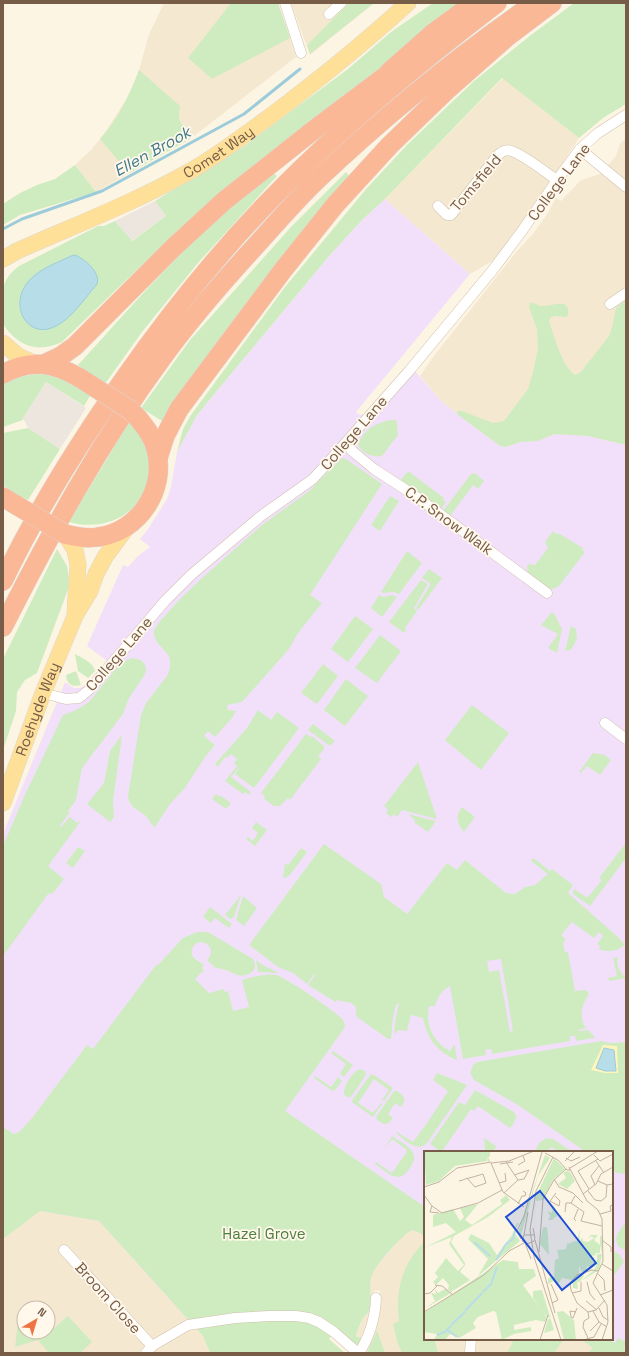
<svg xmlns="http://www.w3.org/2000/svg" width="629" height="1356" font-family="'Space Grotesk',sans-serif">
<rect width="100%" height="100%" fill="#fdf5e3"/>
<g fill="#f5e8d1" fill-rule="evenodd">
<polygon points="164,3 278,3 296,57 190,139 96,192 75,165 91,150 104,134 131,92 139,70 149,34"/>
<polygon points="291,3 374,3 310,55"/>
<polygon points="503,78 579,138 527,218 494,260 470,274 385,199"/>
<polygon points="626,139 626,444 500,446 442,402 420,376 433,357 517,251 532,235 546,216 556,198 561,201 581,180 600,174 616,156 620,143"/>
<path d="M3,1205L99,1221L203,1336L210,1353H3ZM24,1308H48V1332H24Z"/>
<polygon points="412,1230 420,1233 425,1238 425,1339 466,1339 465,1353 366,1353 378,1313 380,1290 374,1291 373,1306 363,1339 356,1336 363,1317 371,1302 370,1291 371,1276 377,1266 399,1239"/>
<polygon points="480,1339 598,1339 621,1353 473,1353 476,1341"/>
</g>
<g fill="#ede6de">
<polygon points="155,201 166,216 131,241 115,221"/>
<polygon points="46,382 86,408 60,449 28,428 23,418"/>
</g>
<polygon fill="#f2e0fa" points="385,199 470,274 356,412 360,415 365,414 415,371 442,402 500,446 506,447 520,442 537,441 555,434 588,436 622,444 626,444 626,1353 621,1353 598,1339 612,1339 612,1152 425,1152 425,1226 420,1233 412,1230 405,1233 399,1239 377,1266 371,1276 370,1291 371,1302 369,1311 365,1316 191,1323 99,1221 3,1205 3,834 65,682 74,688 80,688 84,686 107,661 87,646 123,565 128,567 138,556 150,547 140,539 148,529 167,499 171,487 177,452 191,425 197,415 330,255 363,219"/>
<g fill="#cfecc1" fill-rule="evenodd">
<polygon points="231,3 278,3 290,38 212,79 188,58"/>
<polygon points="349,3 374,3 310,54 307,45"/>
<path d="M433,3H468L225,190L178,230L62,342C45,350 29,350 14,337C10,333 4,328 3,322C2,317 3,310 3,304C3,285 3,279 19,266L98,226H104L115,221L132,241L166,216L155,201L243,147L348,69L391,32ZM31,280L23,317C16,303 21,291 31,280Z"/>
<polygon points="574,3 626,3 626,104 603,118 579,138 502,78 385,199 363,219 330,255 197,415 177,452 183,429 191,415 285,287 367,188 407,145 474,81 531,35"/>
<path d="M139,70L180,106L179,119L190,139L129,173L100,139C118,119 130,94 139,70Z"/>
<polygon points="75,165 96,192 20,215 3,225 3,204 20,193 37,185 55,179"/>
<path d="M272,172L277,176L198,263L142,332L105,384L78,365C111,329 143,292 177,258C207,227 240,200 272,172Z"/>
<polygon points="346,172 351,178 294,245 162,421 141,408 190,340 291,227"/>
<path d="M626,300V444H622L588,436L555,434L537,441L520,442L506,447L500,446L457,414V411H462L493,423L504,421L528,389L533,372L538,348L537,329L529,307L530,303C535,302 537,306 542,306C550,307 571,296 568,315L566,317L556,316L551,317L549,321C554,336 562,366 575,375L580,373L609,336L612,327L616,308Z"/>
<path d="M36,374C57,374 73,384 90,396L84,406L46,382L23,418V420L3,427V385L19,377Z"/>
<path d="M391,420H396L397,422L398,435L382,456C373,458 361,453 358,444C363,430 377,422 391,420Z"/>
<path d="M129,422C137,431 145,441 148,453C158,502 115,535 69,522Z"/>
<polygon points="28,428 60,449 28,500 17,495 3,485 3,433"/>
<path d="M342,458L346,459L382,484L310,595L322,603L298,633L289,649L242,702L227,705L228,710L236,711L232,718L215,737L208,731L204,736L215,745L205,757L185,788L170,804L155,827C151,824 151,823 149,820C143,810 129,810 128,796L141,715L146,703L167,676L170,668V660L169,656L157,642L154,636V630L160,621L181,598L202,578L262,525L309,491Z"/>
<polygon points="408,471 444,498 443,500 446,502 441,509 400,481"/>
<polygon points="475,473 484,481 478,489 473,485 450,516 443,511 471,474"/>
<polygon points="390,496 399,501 380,531 371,525"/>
<polygon points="553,531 556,534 558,533 583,548 583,551 585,552 559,586 553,589 547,588 528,574 527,567 528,564 535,565 548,548 545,542"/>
<polygon points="57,549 67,566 70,584 37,673 25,680 17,692 16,711 3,750 3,659"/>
<polygon points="407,551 422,563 399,594 393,592 383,593 381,592"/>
<polygon points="429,569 442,578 418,610 416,608 431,584 422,578"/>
<polygon points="421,580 428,584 414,608 417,611 405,628 406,630 404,633 389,622"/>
<polygon points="379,595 383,597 392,595 397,597 382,617 371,608"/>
<polygon points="552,612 555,615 562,629 557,653 548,648 558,634 541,625"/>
<polygon points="355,616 373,629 348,662 331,649"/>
<polygon points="571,626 576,629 577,639 571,650 565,651"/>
<polygon points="380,635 401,651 377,683 355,668"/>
<path d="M75,654C82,658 93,662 95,671L88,678L78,671Z"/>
<polygon points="132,658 141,660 145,665 146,670 144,676 129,698 123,714 82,768 76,800 68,811 70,812 60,826 61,827 70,817 77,823 79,821 80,822 48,866 64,879 53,893 48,894 3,956 3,846 23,799 63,715 76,710 89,702 119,665 125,661"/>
<polygon points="323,664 338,676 317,704 301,693"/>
<path d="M76,671L81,685L75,686C69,685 66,681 66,675Z"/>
<polygon points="346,679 368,696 345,726 324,710"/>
<polygon points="472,705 509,733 481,770 445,740"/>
<polygon points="258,710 271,720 277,712 299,728 254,788 235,774 239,768 239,767 231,777 251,792 249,795 245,792 243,794 225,781 237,766 234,763 237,759 231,754 227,758 225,757 218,767 215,764 247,728"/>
<polygon points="313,724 335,741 330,746 308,730"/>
<polygon points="306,734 311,737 312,736 324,746 324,749 318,757 321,759 290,800 288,798 280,806 274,806 264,799 265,796 261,793"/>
<polygon points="121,736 122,736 113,801 114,817 110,822 87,804 104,783 110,751"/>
<polygon points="593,753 605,755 611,760 600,775 587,766 581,773 579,772"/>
<polygon points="418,762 437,819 402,810 397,817 394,814 391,817 386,813 388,809 384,806"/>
<polygon points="216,794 220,797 221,796 231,803 226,809 212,799"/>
<path d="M462,807L475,817L464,832C457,824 455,816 462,807Z"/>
<polygon points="408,814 436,821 428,832 414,822 415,820"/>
<polygon points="256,822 267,830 255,846 246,839 248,837 253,841 258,833 252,828"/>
<polygon points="626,843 626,858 590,906 573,894 573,891 574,889 586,897 589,896 602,880 599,878"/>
<path d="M324,844L381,884L384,897L407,914L447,863L457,870L465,860L506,893L515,894L525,887L535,885L548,874L531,861L532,859H535L550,871L552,869L573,885L568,893L618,937L625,945C618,951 607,953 599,949L600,946L597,944L603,936L599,932L594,938L572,922L561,935L566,939L563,943L565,952H568L575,991L586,990L589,994C582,1005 578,1016 586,1028L578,1030V1031L588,1030L595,1037L594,1038L576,1041L575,1036H570V1041L492,1054L491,1049L485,1050L486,1055L463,1059L450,986C442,990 437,998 435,1006H429C425,1025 433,1042 450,1051L454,1045L455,1046L457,1060C437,1052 427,1038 423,1018L411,1015L407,1031L399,1030L394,1034L396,1016L399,1003L396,1005L393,1018L391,1039H388L357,1017L356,1014V1008L355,1006L351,1003L336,1000L337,1003L308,985L315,975L314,974L307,984L293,973L278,967L249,945ZM501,959L513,1031L510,1032L499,970L489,972L487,961Z"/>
<polygon points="78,847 85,851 73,868 66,863"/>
<polygon points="301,848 307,852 289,876 284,878 283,877 285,863 288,865"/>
<polygon points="241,895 234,917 230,919 225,915"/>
<polygon points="243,896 257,908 244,926 236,920"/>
<polygon points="210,907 232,924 229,928 215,918 211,923 203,917"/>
<path d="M197,932H208L253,959C260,970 248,978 237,975C234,974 231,972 228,971C224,969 220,969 216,968C213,967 210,962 207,960C220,947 198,934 192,949C191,952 192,955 194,958C197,961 201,962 204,965L202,968L204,970L195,979L209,993L224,989V992L228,991L233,1011L249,1007L242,980C253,977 265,973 276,975C285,977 337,1012 343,1020C344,1022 344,1023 345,1026L343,1030L285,1111L425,1207V1238L420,1233L412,1230C401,1236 373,1267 371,1278C369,1289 372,1299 370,1309C368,1313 365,1315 363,1318C360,1323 358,1330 356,1336L363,1339L359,1344L355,1345L334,1332L329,1339L345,1353H210L203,1336L99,1221L40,1211L3,1239V1127L14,1134L19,1132L32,1118L87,1045L93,1049L156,965L157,966L183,938Z"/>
<path d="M618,957C615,965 620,972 626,978L609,981L608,978L617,976L613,958Z"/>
<polygon points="256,960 261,964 279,973 258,972"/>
<polygon points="601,1041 611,1043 626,1042 626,1174 617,1173 612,1170 612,1152 586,1152 518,1105 474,1080 470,1073 473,1065 477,1062"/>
<polygon points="333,1051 353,1065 344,1077 340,1074 346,1064 331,1053"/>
<path d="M360,1069L365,1071L366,1075L351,1097H347L344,1094C343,1086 353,1071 360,1069Z"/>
<path d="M437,1073L467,1085L427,1143C417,1153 405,1140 396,1133L397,1132L413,1142L427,1123L448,1091L433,1080Z"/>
<polygon points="371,1074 374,1075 393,1088 384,1101 382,1100 389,1090 374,1079 358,1103 373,1113 381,1103 382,1104 373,1117 352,1102 353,1099"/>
<polygon points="315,1076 331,1087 338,1077 342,1081 335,1090 332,1091 314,1078"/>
<polygon points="475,1090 514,1112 517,1118 515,1119 514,1123 510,1128 478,1106 474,1111 471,1109 443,1150 446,1152 441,1152 430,1144 459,1102 465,1105"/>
<path d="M394,1091H397C405,1097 407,1098 401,1107L395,1103L388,1114L393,1118L389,1123L384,1124L377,1120L376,1117Z"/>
<path d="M392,1136C403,1144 422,1151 411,1166C408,1171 405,1175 400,1177L392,1176L375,1164L376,1162L392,1173L406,1153L407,1150L392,1139L384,1149Z"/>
<polygon points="484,1138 496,1146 494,1151 495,1152 485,1152"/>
<polygon points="547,1138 553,1139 573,1152 559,1152 551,1147 547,1152 534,1152 540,1142"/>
<path d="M626,1222V1250H625L619,1247C612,1237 620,1230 626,1222Z"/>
<path d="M425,1241V1339H438L435,1341L438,1353H402L397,1341L393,1324L399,1321C395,1290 402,1264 425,1241Z"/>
<polygon points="612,1250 620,1255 624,1262 612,1278"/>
<polygon points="19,1314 24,1317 24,1332 48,1332 48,1328 52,1330 68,1316 92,1342 80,1353 49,1353 38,1340 15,1347"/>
<path d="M377,1330L385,1353H370L368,1352C369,1346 375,1337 377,1330Z"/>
<polygon points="618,1338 626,1342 624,1349 626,1350 626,1353 588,1353 593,1348 580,1339 606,1339 615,1343"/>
<polygon points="514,1339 564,1339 554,1353 552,1351 550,1353 507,1353"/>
</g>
<polygon fill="#fff5bc" points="603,1045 617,1046 618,1073 605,1073 591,1070"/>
<g fill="#b7dde8" stroke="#9cccda">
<path d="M75,255C85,259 101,273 97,284C86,297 71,319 56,326C30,340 10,310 25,286C35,270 55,264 71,256Z"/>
<polygon points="604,1048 614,1050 616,1071 605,1071 596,1068"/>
</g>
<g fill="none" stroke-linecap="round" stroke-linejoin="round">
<polyline stroke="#9cccda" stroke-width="3" points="3,229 22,219 102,191 244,114 300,69"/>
<g stroke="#d1c0ac" stroke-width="11">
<g id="street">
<polyline points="285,3 301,53"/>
<polyline points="329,14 341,3"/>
<polyline points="580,149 626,187"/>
<path d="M438,206L447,215H451L497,156C501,152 506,149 511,151C523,154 546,173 557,180"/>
<polyline points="610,304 626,293"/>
<polyline points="351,450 374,469 414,495 547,593"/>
<polyline points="43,693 66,699 79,698 90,689 165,601 191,575 261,516 313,479 333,457 409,371 492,271 522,231 557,180 580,149 598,133 626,115"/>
<polyline points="605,723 626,739"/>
<polyline points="64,1250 152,1346"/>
<polyline points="146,1353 152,1346 188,1325 235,1318 269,1316 296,1316 309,1318 319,1322 334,1332 358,1353"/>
<path d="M359,1353C370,1336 375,1319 376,1298"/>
<polyline points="470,1353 471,1339"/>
</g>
</g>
<g stroke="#ded8d3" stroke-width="17">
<g id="primary">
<path id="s1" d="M3,259L17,251C73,226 131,204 185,174C215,158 240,138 268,118C316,82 363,44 408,3"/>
<polyline points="3,343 18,356 36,364"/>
<polyline points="65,534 75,550 78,565 75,612"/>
<path id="s2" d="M3,803L43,693L75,616L90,591L96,574L105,557L128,526"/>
</g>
</g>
<g stroke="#ded8d3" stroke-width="20">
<g id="highway">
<polyline points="389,72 432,34 474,3"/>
<polyline points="44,364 61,356 75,346 174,247 224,201 315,129 400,65"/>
<path d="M3,374C31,358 54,363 80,378"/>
<polyline points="158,458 165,436 179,409 283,270 335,205 390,145 448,89 507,37 552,3"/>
<polyline points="3,497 16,505"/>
<path d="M65,534C76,537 86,539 98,537C139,532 167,489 156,449C153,437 146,428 138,418"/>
<path d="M3,581C37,510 79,443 124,379C171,312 223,247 281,189C348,121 421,61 497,3"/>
<path d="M3,627C50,534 100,442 162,358C189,321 219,286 250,252C272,228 294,202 318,179C386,115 458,56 535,3"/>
</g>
</g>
<use href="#street" stroke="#fff" stroke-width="10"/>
<use href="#primary" stroke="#ffe099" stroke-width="16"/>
<use href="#highway" stroke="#fbb897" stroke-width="19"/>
<g stroke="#ded8d3" stroke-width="20" stroke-linecap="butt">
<g id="highway-bridge">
<polyline points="80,378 130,410 138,418"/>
<polyline points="16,505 65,534"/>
</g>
</g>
<use href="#highway-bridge" stroke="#fbb897" stroke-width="19"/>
</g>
<g text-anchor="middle" stroke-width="3.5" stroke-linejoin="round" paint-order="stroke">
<g font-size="15" fill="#775c48" stroke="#fff8eb">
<text dy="5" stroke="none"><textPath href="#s1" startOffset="241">Comet Way</textPath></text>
<text transform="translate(559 182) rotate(-53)" y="5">College Lane</text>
<text transform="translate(476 183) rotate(-50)" y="5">Tomsfield</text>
<text transform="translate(354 433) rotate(-49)" y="5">College Lane</text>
<text transform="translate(449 521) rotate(36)" y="5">C.P. Snow Walk</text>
<text transform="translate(119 654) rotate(-49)" y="5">College Lane</text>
<text dy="5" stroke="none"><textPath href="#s2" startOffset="100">Roehyde Way</textPath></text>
<text transform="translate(108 1298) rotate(48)" y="5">Broom Close</text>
</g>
<g font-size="15" fill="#4d7e3f" stroke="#fff8eb">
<text x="264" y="1239">Hazel Grove</text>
</g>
<g font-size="16" font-style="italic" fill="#407a8b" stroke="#fff8eb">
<text transform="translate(152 151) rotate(-29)" y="6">Ellen Brook</text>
</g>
</g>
<g transform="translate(424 1151)">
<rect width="189" height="189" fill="#fdf5e3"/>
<path d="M0,0H66V6H64L66,10L64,11L63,6V10L31,15L15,30L2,34ZM121,4L126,7L114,25L97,84L94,82ZM130,7L141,18L129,29L119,49L112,50L110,82L112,45ZM142,20L146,21L151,30L143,38L134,33L142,27L139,22ZM82,44L86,49L64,66L30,85L27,91L41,112V114L36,121L46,129L27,141L24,138L25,134L19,127L12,134L9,131L14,126L11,122L22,107L34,120L40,114L25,93L28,86L0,97L32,81L22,72L9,76V64L29,58L36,70L40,66L36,57L54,53L41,69L48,74L78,53L76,49ZM129,54L135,63L128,69H124L126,65L123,60L128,62ZM93,72H95L90,81L96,90L54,125L64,108L44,88L47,83L65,92L73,104L88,84ZM119,76H123L124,85L125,104L116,93ZM155,80H156V91L158,86L159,90L164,91L170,87L167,85L165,88L166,84H174L170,89L176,94V84L178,86V102L176,94V102H172L171,105L169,104L167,107L171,106L168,110H173V103H178L175,119L157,130L170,119L173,113L165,120V115L162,116L164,120L159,123L155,115V124H160L156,131H153L154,138L149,137L148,129L138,127L133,135L130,130L124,133V127L130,126L131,109L135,107L133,99L142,98L143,93L151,90V81V90H154V82L156,90ZM79,109L94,111L95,118H110L112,125L99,134L123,167L121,171L112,169L90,174V179L107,176V180L90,183L78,189L72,161L69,160L54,166L49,172L52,177L35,187L26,183L21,189H10L13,183L0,181V162ZM11,138L14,142L21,138L27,142L0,158L11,150L7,142L12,143ZM118,139L130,179L120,182L124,168H127L120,163L109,147V140ZM139,160L150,169L152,189H140L133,161Z" fill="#cfecc1"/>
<path fill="none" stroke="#b7dde8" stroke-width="2" d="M50,91L66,105M72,109L82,93L89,88L91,80M59,141L67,133L73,116M41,160L58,142M27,174L41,161M23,179L33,186M13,184L21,181L27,175"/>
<path fill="none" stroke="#c3b3a0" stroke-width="1" d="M121,2L134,9L143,19H146L145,16M170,4L176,10L189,3M129,6L112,40L106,79L110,106L137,189M142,7L147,10L156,6M141,10L151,0M172,10L180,22M82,11L94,29M67,12L79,41L100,56M67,12L85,10L110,0M76,13L89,11M94,14L101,10L99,5M146,17L174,0M146,18L163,50L174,59L178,68L179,110L169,132L183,154L184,171L178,189M90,24L105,19L100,28L94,29M130,28L135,36L149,42L159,52M35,30L39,29L41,28L49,26L59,23L62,32L51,36L43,27M174,30L183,34L189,33M75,32L82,30L81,22M171,34L167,25L175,15M0,36L15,31L33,17L67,11M165,38L154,20L174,8M164,40L171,49L177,50L182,46L183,34M80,42L94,29M159,43L172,33L177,23L189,16M0,44L8,55L18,62L54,52L78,39M131,45L136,50L135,55L126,50L132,42M151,45L147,52L160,61L157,70L178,75M94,53L98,45H101L102,42L99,40M8,55L6,61L15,62M141,61L142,52H147M176,63L187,60L186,55L189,54M152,70L150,68L154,58M109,77L111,87L110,90L103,93L98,90L100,84H110M100,84L104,61M97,88L93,80L100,65L118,1M111,89L131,162M178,89L187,96V101M101,92L107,108M115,101L119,48L130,29L142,18M178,113L189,120M174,120L168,119L153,124L146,132L147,139L153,152L164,161L172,159L181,149M173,122L180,129L181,140M163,131L166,143L171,149M127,133L134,149L128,152M11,134L18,135L28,143M148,142L157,140V131M0,143L6,142L13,135M176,144L189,139M162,150L173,159M175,157L179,166L184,169M169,160L175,171L183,176M0,161L60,124L85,100L100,92M152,161L146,160L147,166L149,167L153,157M164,161L165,167L160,170L159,176L164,187M166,180L175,171M116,189L124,164M159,189L170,186L177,173"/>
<path fill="#1d4ed8" fill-opacity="0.15" stroke="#1d4ed8" stroke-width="2" d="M116,40L172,112L138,139L82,66Z"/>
<rect width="189" height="189" fill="none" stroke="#775c48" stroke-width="2"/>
</g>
<rect width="629" height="1356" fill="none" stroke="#775c48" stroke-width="8"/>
<g transform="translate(36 1320) rotate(38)"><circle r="19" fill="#fff8eb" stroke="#c9baaa"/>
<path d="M0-3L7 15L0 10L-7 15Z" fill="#ee7442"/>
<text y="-6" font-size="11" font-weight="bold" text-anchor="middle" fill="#775c48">N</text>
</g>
</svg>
